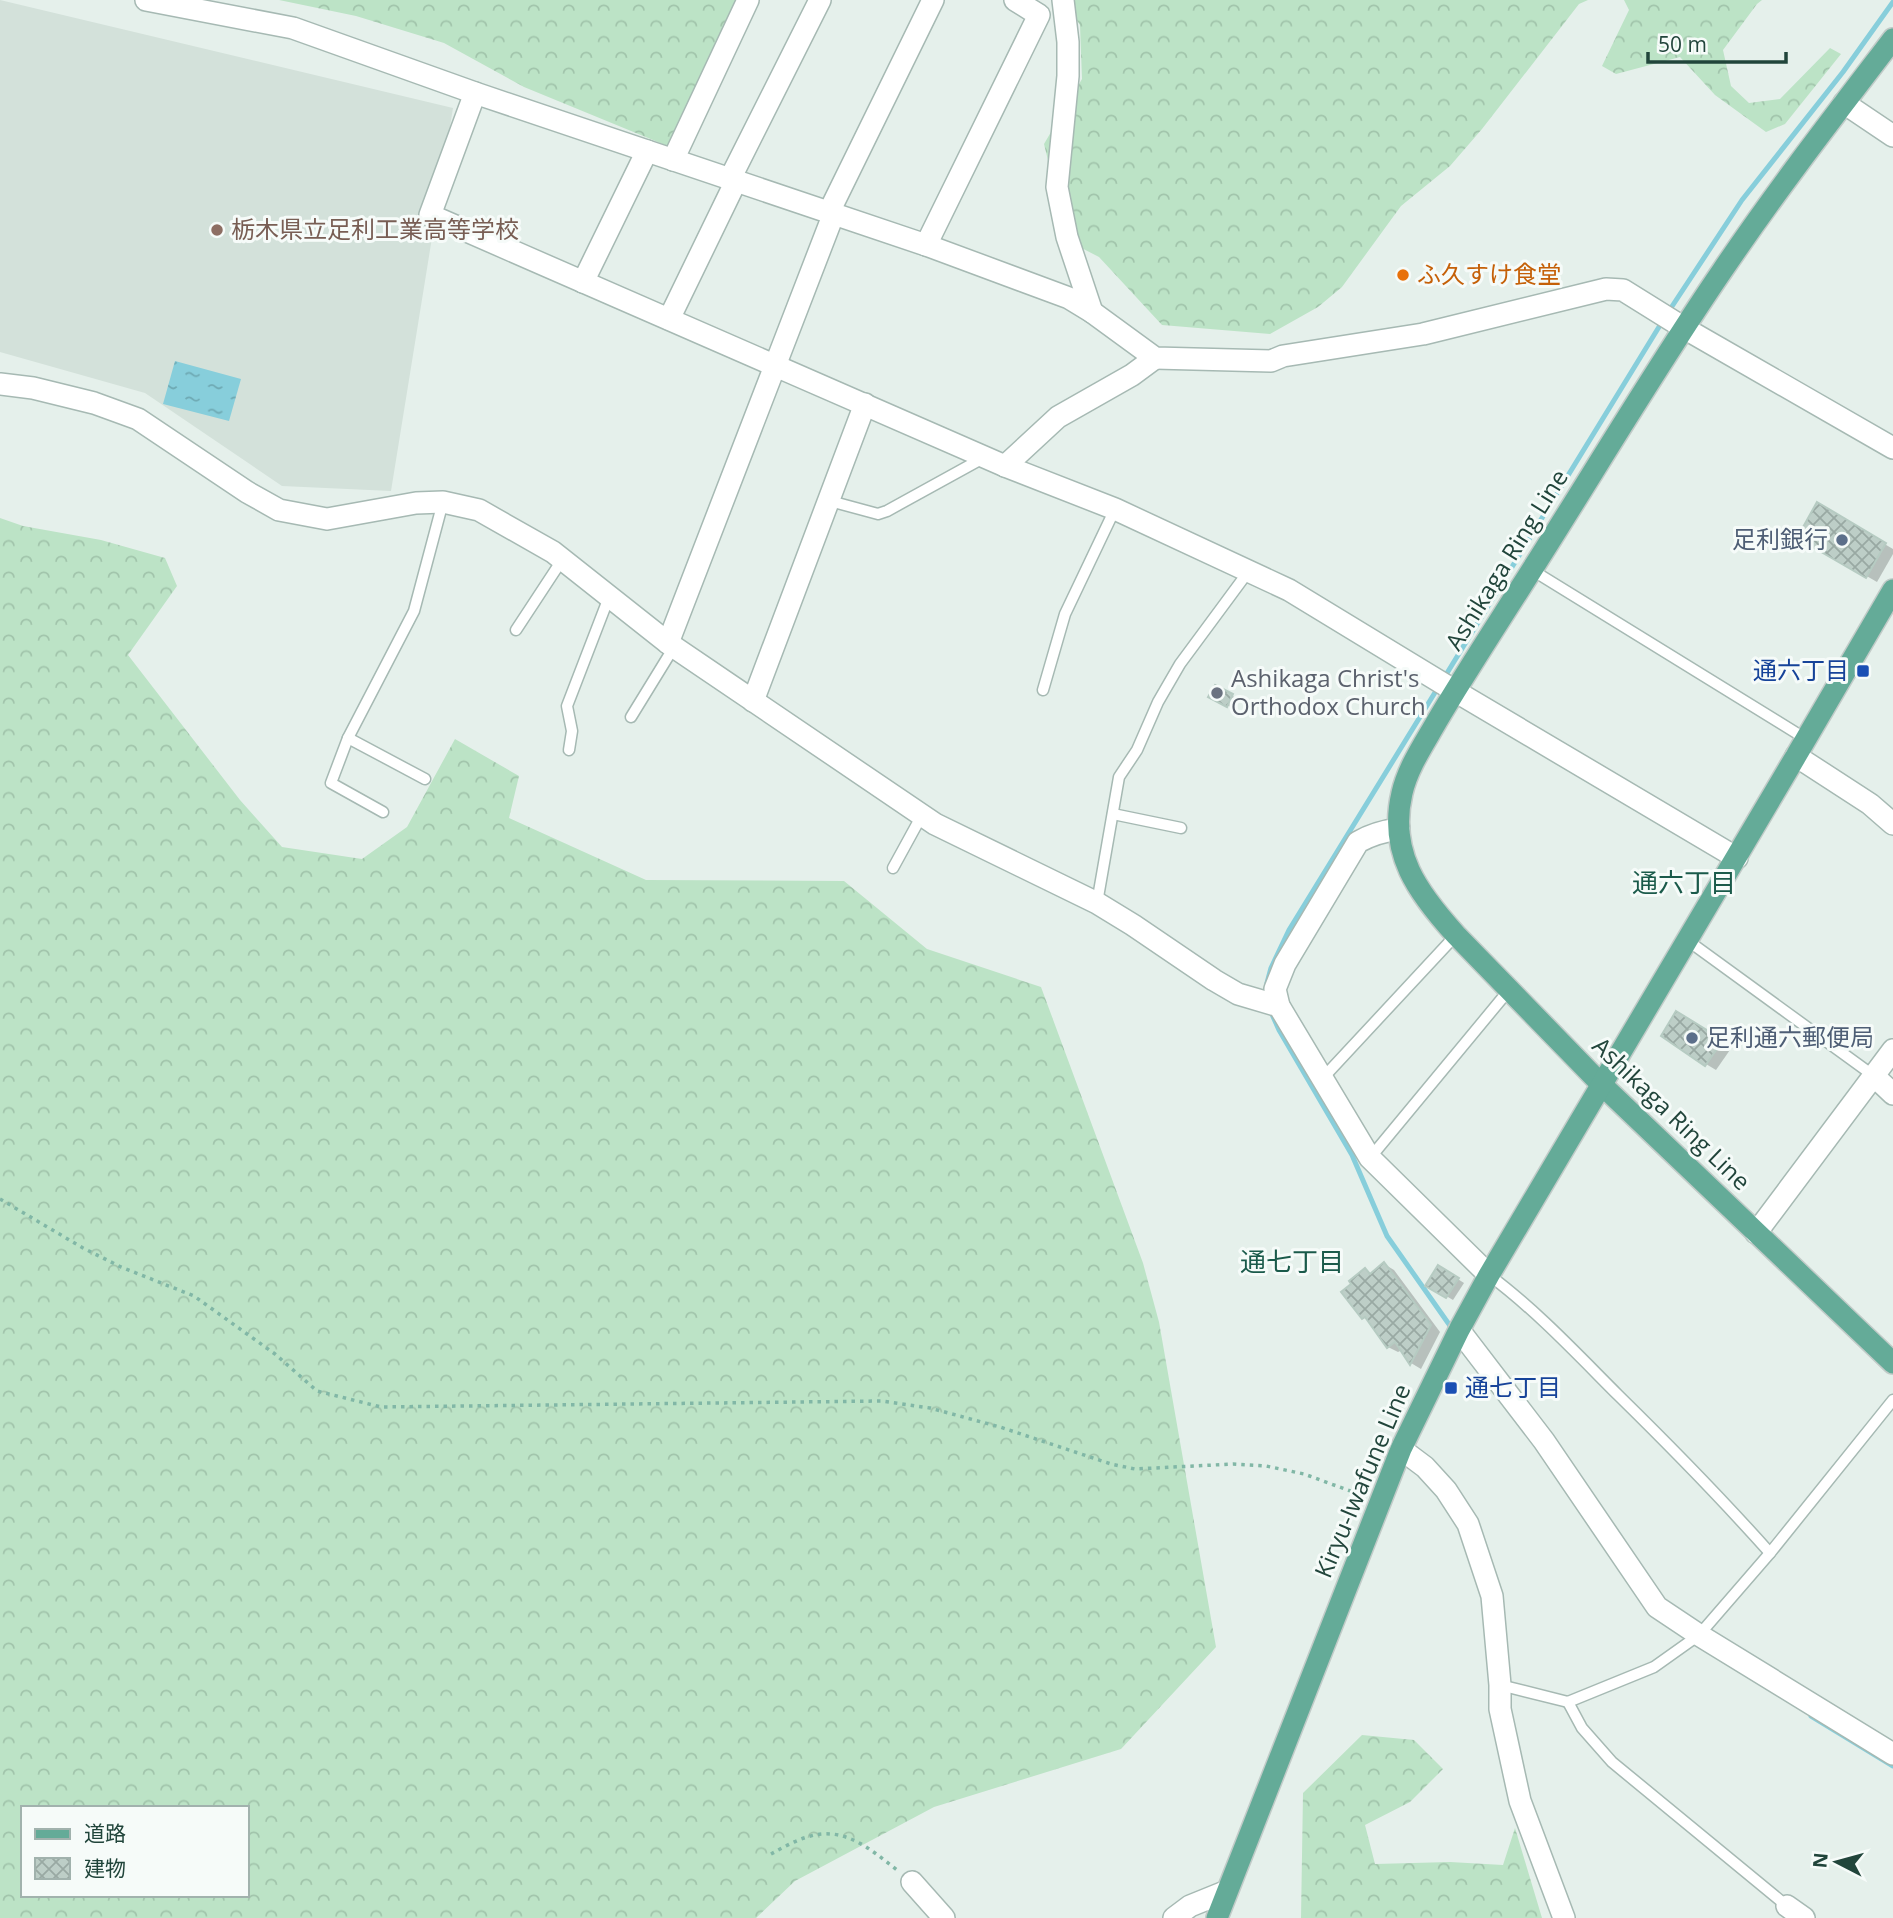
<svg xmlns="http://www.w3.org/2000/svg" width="1893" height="1918" font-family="'Open Sans','Noto Sans JP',sans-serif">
<defs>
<pattern id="forest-crowns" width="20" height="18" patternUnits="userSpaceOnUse" patternTransform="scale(1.75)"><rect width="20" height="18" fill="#bce3c6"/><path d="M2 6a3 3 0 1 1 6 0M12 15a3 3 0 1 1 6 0" fill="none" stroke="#a1c4ab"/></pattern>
<pattern id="water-ripples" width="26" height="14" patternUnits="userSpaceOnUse" patternTransform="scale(1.75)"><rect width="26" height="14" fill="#87cedb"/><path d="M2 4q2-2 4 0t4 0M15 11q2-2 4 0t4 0" fill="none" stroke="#6ea9b3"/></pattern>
<pattern id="building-cross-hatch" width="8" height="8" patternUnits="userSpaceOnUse" patternTransform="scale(1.75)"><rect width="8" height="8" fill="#bdcec7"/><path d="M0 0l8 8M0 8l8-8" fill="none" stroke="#99a9a3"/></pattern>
</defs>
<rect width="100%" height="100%" fill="#e5f0eb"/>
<polygon fill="#d3e1da" points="0,0 453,108 391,491 282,486 145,393 0,352"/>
<g fill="url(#forest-crowns)" fill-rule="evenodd">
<polygon points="279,0 739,0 670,147 524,87 444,43 356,16"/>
<polygon points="1063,0 1588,0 1579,4 1482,129 1450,166 1401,206 1342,287 1318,307 1270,334 1162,325 1099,257 1068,241 1044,144 1082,79 1080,25"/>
<polygon points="1624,0 1762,0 1757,4 1723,50 1731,86 1749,103 1780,99 1830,48 1841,54 1785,124 1766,132 1715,95 1680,57 1616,74 1602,66 1629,10"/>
<path d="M0,518L23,526L101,540L165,558L177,586L128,655L240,800L282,847L362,859L407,827L455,739L519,776L509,818L646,880L844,881L927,949L1041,987L1143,1263L1159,1322L1216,1647L1121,1749L934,1807L795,1881L756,1918H0ZM23,1808H247V1895H23Z"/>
<polygon points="1362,1735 1414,1740 1443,1769 1410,1802 1365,1825 1375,1864 1450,1862 1503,1865 1515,1828 1542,1918 1301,1918 1303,1793"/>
</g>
<polygon fill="url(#water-ripples)" points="175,361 241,379 229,421 163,404"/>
<g fill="#0003">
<polygon points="1818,505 1893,549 1893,554 1877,582 1799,537"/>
<polygon points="1216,687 1238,699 1234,709 1211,696"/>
<polygon points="1677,1014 1732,1047 1716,1070 1706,1064"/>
<polygon points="1384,1264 1394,1270 1440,1332 1421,1369 1411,1363 1402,1350 1398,1352 1388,1347 1370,1321 1364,1317 1365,1270 1372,1274"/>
<polygon points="1439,1267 1464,1283 1453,1300 1428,1285"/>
</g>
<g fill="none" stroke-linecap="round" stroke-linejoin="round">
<g stroke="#87cedb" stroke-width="5">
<polyline points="1667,314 1742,200 1843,72 1893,2"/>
<polyline points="1444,678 1662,322"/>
<polyline points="1267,983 1271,968 1289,930 1439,686"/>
<polyline points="1271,1012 1279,1030 1352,1155 1387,1236 1453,1330"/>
<polyline points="1811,1716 1893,1766"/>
</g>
</g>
<g fill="url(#building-cross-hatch)" stroke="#b6cbc2" stroke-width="2">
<polygon points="1817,502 1886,543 1866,578 1797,538"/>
<polygon points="1215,685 1233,694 1227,707 1208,697"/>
<polygon points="1676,1011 1723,1040 1705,1066 1661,1036"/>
<polygon points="1384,1262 1431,1325 1410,1365 1395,1342 1387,1348 1365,1317 1362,1319 1341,1292 1351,1284 1349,1281 1365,1268 1370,1274"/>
<polygon points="1438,1265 1459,1278 1446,1298 1425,1286"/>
</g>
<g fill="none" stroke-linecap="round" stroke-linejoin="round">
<g stroke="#a6b9b3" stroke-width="13">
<g id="service">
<polyline points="830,501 878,514 887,511 985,457"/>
<polyline points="1532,570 1806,739"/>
<polyline points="516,630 562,560"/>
<polyline points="1043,690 1065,614 1115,509"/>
<polyline points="631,717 674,647"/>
<polyline points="348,738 425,779"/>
<polyline points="569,750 572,731 567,706 609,597"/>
<polyline points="383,812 331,783 348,738 414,611 443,502"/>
<polyline points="1113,814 1181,828"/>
<polyline points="893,868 922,815"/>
<polyline points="1097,903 1119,777 1137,750 1158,702 1180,664 1248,572"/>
<polyline points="1687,940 1874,1076"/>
<polyline points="1322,1079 1456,935"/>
<polyline points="1370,1158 1509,990"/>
<path d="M1489,1275C1536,1310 1577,1354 1618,1395C1670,1446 1721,1498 1770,1553"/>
<polyline points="1500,1685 1568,1702 1654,1667 1699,1635 1770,1553 1893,1400"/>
<polyline points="1568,1702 1582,1728 1612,1762 1787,1906"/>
</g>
</g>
<g stroke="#a6b9b3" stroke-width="24">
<g id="minor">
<polyline points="146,0 293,28 475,93 926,245 1069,298 1092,312 1155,358 1271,361 1283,356 1423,334 1606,289 1623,290 1684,328 1893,448"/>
<polyline points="1063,0 1068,42 1068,76 1057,187 1067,237 1092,312"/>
<polyline points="475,93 430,215 1005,466 1115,509 1289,590 1455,691 1737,858"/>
<polyline points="1844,103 1893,136"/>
<polyline points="673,160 748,0"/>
<polyline points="730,179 820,0"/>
<polyline points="829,212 933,0"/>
<polyline points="926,245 1039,15 1015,0"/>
<polyline points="583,282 647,151"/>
<polyline points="669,319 736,181"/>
<polyline points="0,384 33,388 94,403 138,419 247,492 279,510 327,519 416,503 443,502 479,510 553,552 668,643 935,824 1097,903 1133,925 1214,980 1238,994 1279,1006"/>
<polyline points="1005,466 1058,417 1132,375 1155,358"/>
<polyline points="668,643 834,213"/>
<polyline points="753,701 865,404"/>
<polyline points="1796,756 1870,804 1893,824"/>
<path d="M1399,829C1383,831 1372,834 1358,842L1285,964L1275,989L1279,1006L1370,1158L1489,1275"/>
<polyline points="1874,1076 1893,1094"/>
<polyline points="1756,1233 1893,1050"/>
<polyline points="1459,1330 1544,1441 1657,1607 1699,1635 1893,1754"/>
<polyline points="1401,1449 1425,1467 1446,1490 1468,1524 1492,1596 1500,1685 1500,1709 1520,1801 1564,1918"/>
<polyline points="912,1882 944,1918"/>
<polyline points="1787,1906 1804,1918"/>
</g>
</g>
<g stroke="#a6b9b3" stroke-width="24">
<polyline id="tertiary" points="1174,1918 1190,1906 1227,1891"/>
</g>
<g stroke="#c1cbc8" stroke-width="24">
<g id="primary">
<path d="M1893,39C1835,115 1776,191 1722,271C1651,375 1587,484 1519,590C1491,634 1463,677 1437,721C1424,744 1408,767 1402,793C1388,853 1418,893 1456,935L1602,1085L1893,1363"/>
<polyline points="1217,1918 1401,1449 1459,1330 1489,1275 1796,756 1893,590"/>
</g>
</g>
<g stroke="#81b7a6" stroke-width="3.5" stroke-dasharray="3.5 5" stroke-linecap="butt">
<polyline points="0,1199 83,1248 121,1267 194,1296 275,1354 317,1391 381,1407 882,1401 930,1408 1000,1427 1111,1464 1135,1469 1233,1464 1266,1466 1304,1474 1364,1496"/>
<path d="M771,1854C782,1848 794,1841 807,1837C844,1825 870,1849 897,1870"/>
</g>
<use href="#service" stroke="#fff" stroke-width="10"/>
<use href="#minor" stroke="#fff" stroke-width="21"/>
<use href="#tertiary" stroke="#fff" stroke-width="21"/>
<use href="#primary" stroke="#64ab98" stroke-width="21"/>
</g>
<circle fill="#8d6e63" stroke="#f6fbf9" stroke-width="2.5" cx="217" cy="230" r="7"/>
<circle fill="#e8710a" stroke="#f6fbf9" stroke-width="2.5" cx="1403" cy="275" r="7"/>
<g fill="#5c6f8a" stroke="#f6fbf9" stroke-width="2.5">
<circle cx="1842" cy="540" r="7"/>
<circle cx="1692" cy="1038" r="7"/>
</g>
<g fill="#1a4fb4" stroke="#f6fbf9" stroke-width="2.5">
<rect x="1856" y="664" width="14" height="14" rx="3.5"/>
<rect x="1444" y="1381" width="14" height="14" rx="3.5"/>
</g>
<circle fill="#6b7280" stroke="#f6fbf9" stroke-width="2.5" cx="1217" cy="693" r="7"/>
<g text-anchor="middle" stroke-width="6" stroke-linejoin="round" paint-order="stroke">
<g font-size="24" fill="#785e54" stroke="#f6fbf9" text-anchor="start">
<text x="231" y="238">栃木県立足利工業高等学校</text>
</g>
<g font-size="24" fill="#c56008" stroke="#f6fbf9" text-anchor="start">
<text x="1417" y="283">ふ久すけ食堂</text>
</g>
<g font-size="24" fill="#4e5e75" stroke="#f6fbf9" text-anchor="end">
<text x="1828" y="548">足利銀行</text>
<text x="1706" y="1046" text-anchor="start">足利通六郵便局</text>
</g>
<g font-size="24" fill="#21453b" stroke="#f6fbf9">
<text transform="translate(1507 560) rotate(-58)" y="8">Ashikaga Ring Line</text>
<text transform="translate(1671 1114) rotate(44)" y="8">Ashikaga Ring Line</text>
<text transform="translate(1363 1481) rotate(-67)" y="8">Kiryu-Iwafune Line</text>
</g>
<g font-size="24" fill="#164399" stroke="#f6fbf9" text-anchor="end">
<text x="1849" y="679">通六丁目</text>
<text x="1465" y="1396" text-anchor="start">通七丁目</text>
</g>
<g font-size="24" fill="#5b616d" stroke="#f6fbf9" text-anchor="start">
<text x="1231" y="687">Ashikaga Christ's<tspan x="1231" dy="28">Orthodox Church</tspan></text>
</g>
<g font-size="26" fill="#1a5a4a" stroke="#f6fbf9">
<text x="1684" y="892">通六丁目</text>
<text x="1292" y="1271">通七丁目</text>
</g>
</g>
<rect x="21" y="1806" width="228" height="91" fill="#f6fbf9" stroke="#a1b2ad" stroke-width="2"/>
<rect x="35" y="1829" width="35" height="10" fill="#64ab98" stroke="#a1b2ad" stroke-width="2"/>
<text x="84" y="1841" font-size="21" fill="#21453b">道路</text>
<rect x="35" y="1858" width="35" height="21" fill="url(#building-cross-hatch)" stroke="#a1b2ad" stroke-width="2"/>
<text x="84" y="1876" font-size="21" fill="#21453b">建物</text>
<g transform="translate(1837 1862) rotate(276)" stroke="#f6fbf9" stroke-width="5" paint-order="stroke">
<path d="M0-5L12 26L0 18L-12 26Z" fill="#21453b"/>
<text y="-10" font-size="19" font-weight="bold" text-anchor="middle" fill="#21453b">N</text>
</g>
<path d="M1648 52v10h138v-10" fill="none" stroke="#21453b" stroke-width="3.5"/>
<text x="1658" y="52" font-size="21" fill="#21453b" stroke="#f6fbf9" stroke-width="5" paint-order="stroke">50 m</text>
</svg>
